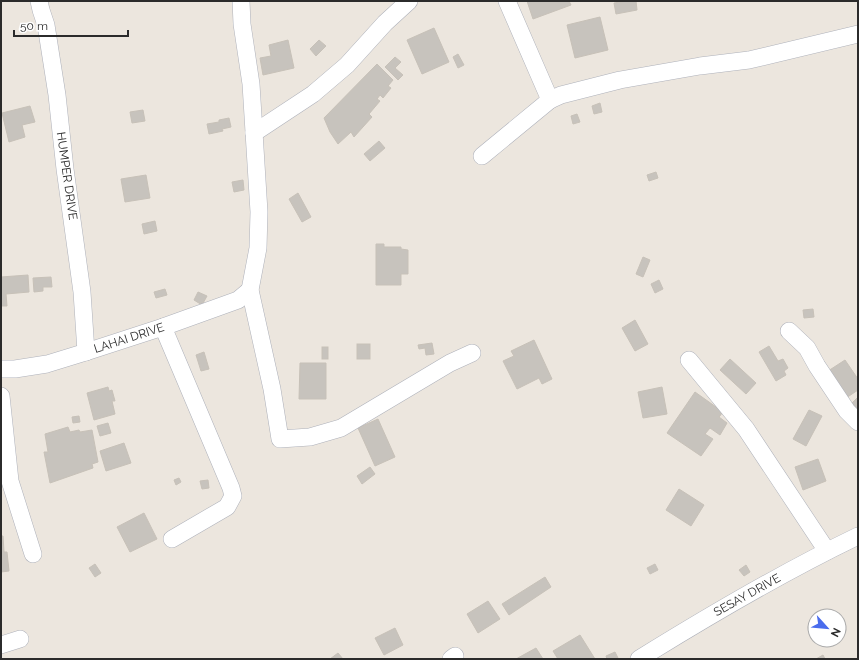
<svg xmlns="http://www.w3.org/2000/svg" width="859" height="660" font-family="Raleway,sans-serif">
<rect width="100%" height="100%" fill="#ece6de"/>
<g fill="#c7c3bd" stroke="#c7c1b8">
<polygon points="527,1 569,1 571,5 533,19"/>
<polygon points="626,1 636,1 637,10 616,14 614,3"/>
<polygon points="600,17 608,50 575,58 567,25"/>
<polygon points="434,28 449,62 422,74 407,40"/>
<polygon points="288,40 294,68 263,75 260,58 271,56 269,45"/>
<polygon points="319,40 326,46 316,56 310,49"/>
<polygon points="458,54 464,65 458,68 453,57"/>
<polygon points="395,57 401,62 395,68 403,75 398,80 385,67"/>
<polygon points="377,64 393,80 388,86 391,88 383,98 380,95 377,99 380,101 369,114 372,117 354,137 351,132 338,144 330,132 324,118"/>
<polygon points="600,103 602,112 594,114 592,106"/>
<polygon points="30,106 35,122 22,125 25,137 9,142 2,113"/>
<polygon points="143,110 145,121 132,123 130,112"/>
<polygon points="577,114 580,122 573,124 571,116"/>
<polygon points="229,118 231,127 222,129 223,131 209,134 207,124 219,122 219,120"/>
<polygon points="379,141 385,148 370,161 364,154"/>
<polygon points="656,172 658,178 649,181 647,175"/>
<polygon points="146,175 150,198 125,202 121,179"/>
<polygon points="243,180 244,190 234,192 232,182"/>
<polygon points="298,193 311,217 302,222 289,199"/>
<polygon points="155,221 157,231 144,234 142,224"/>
<polygon points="376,244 384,244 384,247 401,247 401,249 408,250 408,274 401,274 401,285 376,285"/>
<polygon points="643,257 650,260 643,277 636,274"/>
<polygon points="28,275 29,292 6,294 7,306 1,306 1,277"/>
<polygon points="51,277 52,287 43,287 43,291 34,292 33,278"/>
<polygon points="659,280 663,289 655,293 651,284"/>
<polygon points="165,289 167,295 156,298 154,292"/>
<polygon points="198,292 207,296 202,305 194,300"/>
<polygon points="813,309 814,317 804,318 803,310"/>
<polygon points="635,320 648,344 635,351 622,328"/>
<polygon points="534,340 552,379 542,384 539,378 517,389 503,361 514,356 511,351"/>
<polygon points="432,343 434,354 426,355 425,348 419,349 418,345"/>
<rect x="357" y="344" width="13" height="15"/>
<polygon points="769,346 778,361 783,359 788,368 784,371 786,375 776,381 759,352"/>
<rect x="322" y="347" width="6" height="12"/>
<polygon points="204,352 209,369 201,371 196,355"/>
<polygon points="730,359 756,383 746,394 720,370"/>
<polygon points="845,360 858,379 858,390 843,400 825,373"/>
<polygon points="300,363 326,363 326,399 299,399"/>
<polygon points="108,387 109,391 112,390 115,401 112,401 115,414 94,420 87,393"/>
<polygon points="662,387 667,414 643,418 638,392"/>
<polygon points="695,392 723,412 719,417 727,423 720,435 710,428 705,434 713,439 701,456 667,433"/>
<polygon points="858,397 858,415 849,406"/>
<polygon points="809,410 822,416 806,446 793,439"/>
<polygon points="79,416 80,422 73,423 72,417"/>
<polygon points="378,419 395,457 375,466 358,428"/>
<polygon points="108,423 111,433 100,436 97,426"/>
<polygon points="68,427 70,432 79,430 80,432 92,430 98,462 92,464 93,468 50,483 44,452 48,452 45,434"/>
<polygon points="124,443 131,463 106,471 100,451"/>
<polygon points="818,459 826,481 803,490 795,467"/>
<polygon points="370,467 375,474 362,484 357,476"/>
<polygon points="179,478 181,482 176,485 174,480"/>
<polygon points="208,480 209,488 202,489 200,481"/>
<polygon points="679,489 704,505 691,526 666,510"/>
<polygon points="144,513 157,539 130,552 117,527"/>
<polygon points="1,536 3,536 4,552 7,552 9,571 1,572"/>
<polygon points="95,564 101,573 95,577 89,568"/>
<polygon points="655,564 658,570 650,574 647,568"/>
<polygon points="746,565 750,572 744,576 739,570"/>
<polygon points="545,577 551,587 509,615 502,604"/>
<polygon points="488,601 500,619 478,633 467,614"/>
<polygon points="395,628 403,645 384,655 375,638"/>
<polygon points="580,635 595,659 558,659 553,651"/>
<polygon points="536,648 543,659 516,659"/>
<polygon points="615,652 618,658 607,659 606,656"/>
<polygon points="338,653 343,659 330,659"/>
<polygon points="823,655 825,659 816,659"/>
</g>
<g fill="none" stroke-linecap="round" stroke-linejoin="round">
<g stroke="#aeb1ba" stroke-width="18">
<g id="minor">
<polyline points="39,1 41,10 46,25 57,95 65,169 82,292 86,352"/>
<polyline points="241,1 242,24 251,84 259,212 258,248 250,290 272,389 280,439 310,437 341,428 450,363 472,353"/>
<polyline points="507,1 550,100 561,95 620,80 700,66 749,60 858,34"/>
<polyline points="254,133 313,94 347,65 385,23 409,1"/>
<polyline points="482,156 550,100"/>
<polyline points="163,327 231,488 233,496 227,507 172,539"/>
<polyline points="789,331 807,348 817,366 847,411 858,422"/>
<polyline points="689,360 746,429 827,551"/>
<polyline points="1,369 15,369 47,364 86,352 163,327 238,300 250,290"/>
<polyline points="1,396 10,481 33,554"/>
<polyline points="1,645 20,639"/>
<polyline points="451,659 455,656"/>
<path d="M639,659C710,615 783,572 858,536"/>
</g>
</g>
<use href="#minor" stroke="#fff" stroke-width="17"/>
</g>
<g text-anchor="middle" stroke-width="3.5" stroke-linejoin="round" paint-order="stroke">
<g font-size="12" fill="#2b2b2b" stroke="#fff">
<text transform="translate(67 176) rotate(82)" y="4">HUMPER DRIVE</text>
<text transform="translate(129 338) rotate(-18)" y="4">LAHAI DRIVE</text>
<text transform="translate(747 595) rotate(-29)" y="4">SESAY DRIVE</text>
</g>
</g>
<rect width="859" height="660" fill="none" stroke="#2b2b2b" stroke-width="4"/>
<g transform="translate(827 628) rotate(117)"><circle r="19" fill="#ffffff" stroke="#aaaaaa"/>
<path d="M0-3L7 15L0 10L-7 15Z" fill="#4a6ced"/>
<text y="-6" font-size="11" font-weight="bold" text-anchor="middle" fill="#2b2b2b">N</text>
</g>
<path d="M14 30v6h114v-6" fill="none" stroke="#2b2b2b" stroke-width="2"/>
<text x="20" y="30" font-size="12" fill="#2b2b2b" stroke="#ffffff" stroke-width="3" paint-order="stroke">50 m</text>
</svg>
